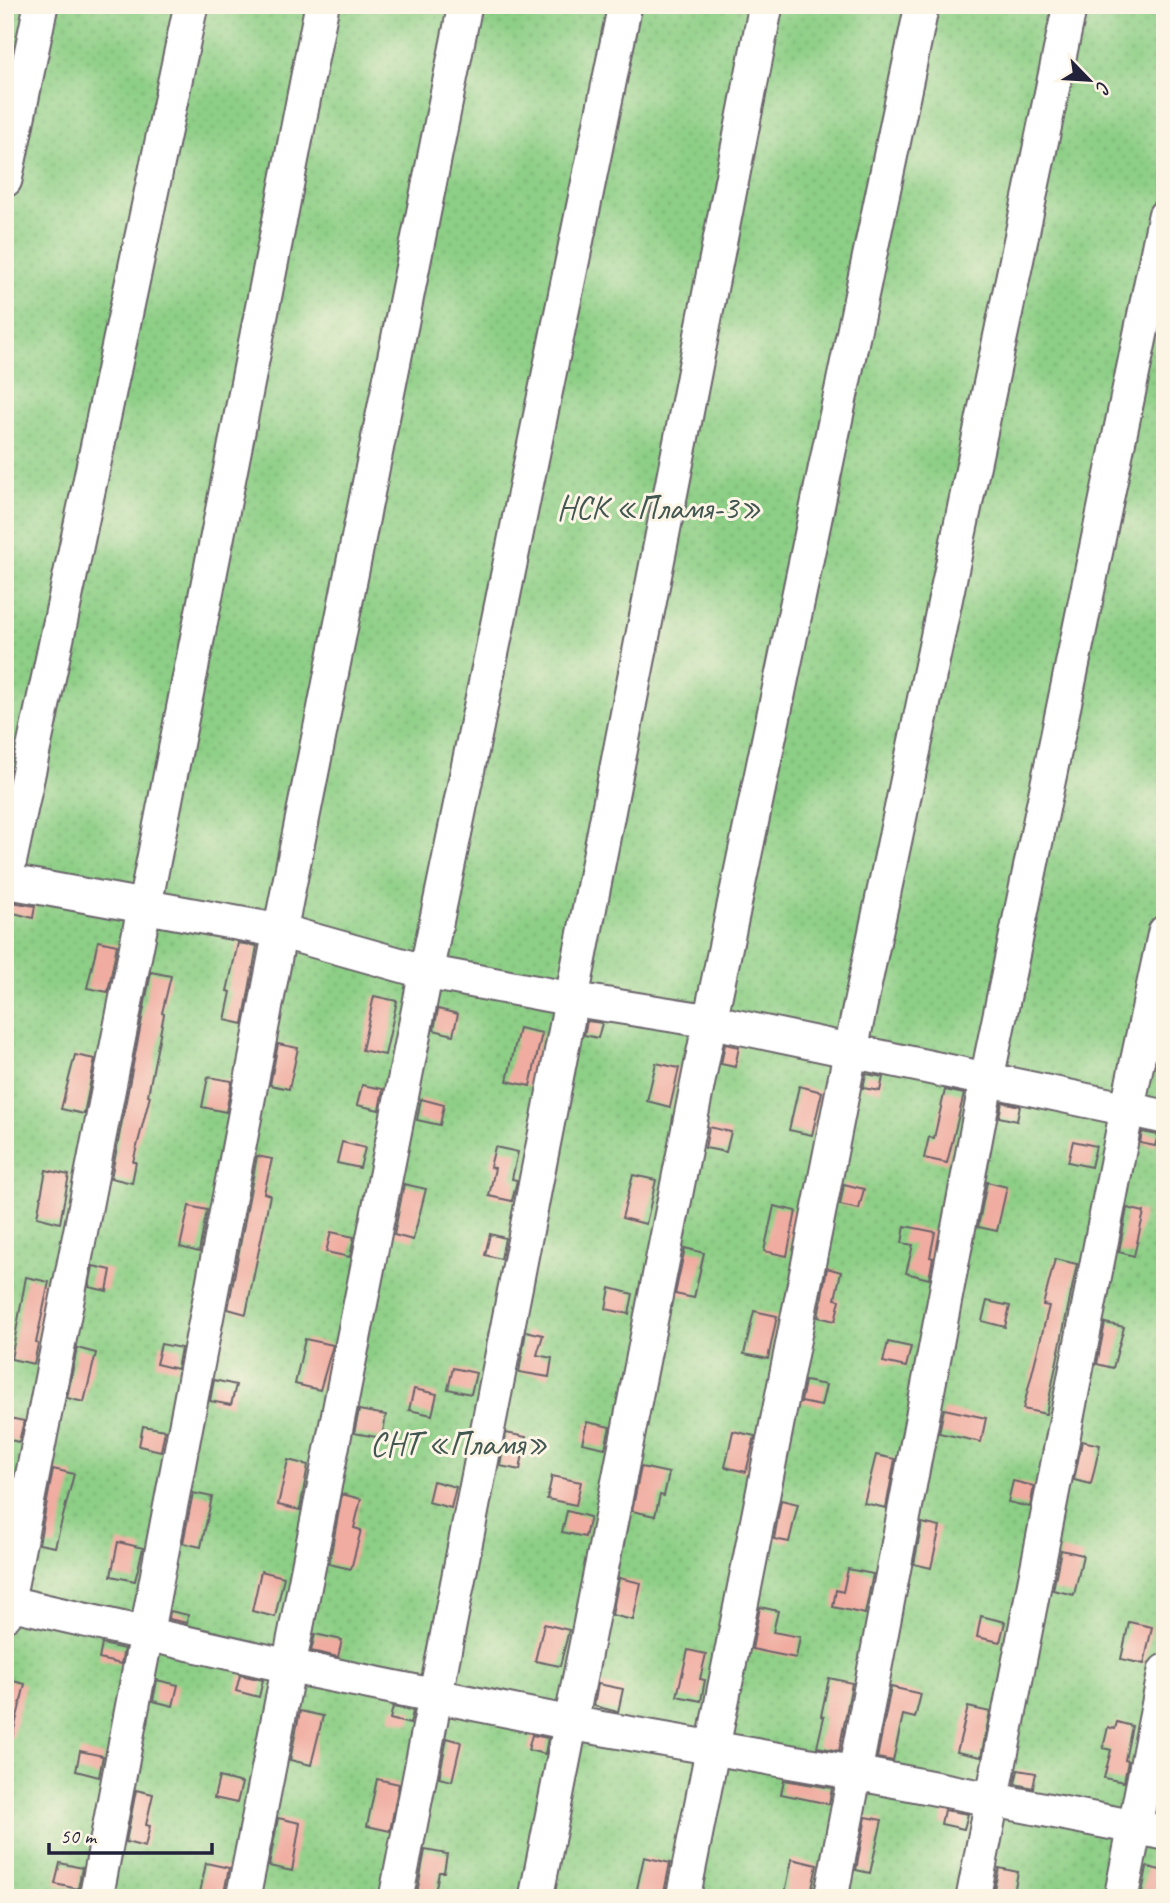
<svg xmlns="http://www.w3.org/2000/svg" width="1170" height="1903" font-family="Caveat,sans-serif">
<defs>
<pattern id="park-dots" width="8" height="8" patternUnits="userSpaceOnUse" patternTransform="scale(1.75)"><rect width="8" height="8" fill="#8dcf86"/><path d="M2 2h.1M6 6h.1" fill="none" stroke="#79b175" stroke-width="1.8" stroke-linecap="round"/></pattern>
</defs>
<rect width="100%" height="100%" fill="#fcf5e5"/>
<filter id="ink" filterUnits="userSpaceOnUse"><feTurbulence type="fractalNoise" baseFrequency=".0143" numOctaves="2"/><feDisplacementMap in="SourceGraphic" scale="14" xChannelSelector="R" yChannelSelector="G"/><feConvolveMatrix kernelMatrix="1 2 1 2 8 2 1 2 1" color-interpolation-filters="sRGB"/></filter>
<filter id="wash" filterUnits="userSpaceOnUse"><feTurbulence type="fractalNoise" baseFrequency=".00686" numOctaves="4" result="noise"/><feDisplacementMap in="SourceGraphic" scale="28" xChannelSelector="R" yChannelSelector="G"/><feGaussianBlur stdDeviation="1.57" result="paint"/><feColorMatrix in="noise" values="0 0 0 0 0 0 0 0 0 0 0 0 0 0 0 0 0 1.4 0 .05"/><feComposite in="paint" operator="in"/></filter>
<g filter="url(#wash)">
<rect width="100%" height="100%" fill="#f0e0c1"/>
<rect fill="url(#park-dots)" stroke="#587860" stroke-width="2" x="5" y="5" width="1160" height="1893"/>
<g id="blocks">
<g fill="#f0aca0">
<polygon points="12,902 35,906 33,918 10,912"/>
<polygon points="98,941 117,945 108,992 87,988"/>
<polygon points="238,943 257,946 243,1024 225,1020 231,992 227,991"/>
<polygon points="151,972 171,976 162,1013 164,1014 148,1095 150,1096 133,1162 136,1162 132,1183 111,1178"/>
<polygon points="374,996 397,1001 385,1055 362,1050"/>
<polygon points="438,1009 458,1014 453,1035 434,1030"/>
<polygon points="587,1021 602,1023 598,1038 584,1035"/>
<polygon points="519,1028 542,1033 530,1086 507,1081"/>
<polygon points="278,1044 298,1048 289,1089 270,1085"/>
<polygon points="725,1044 739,1047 735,1067 721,1064"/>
<polygon points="75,1055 95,1059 84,1114 61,1109"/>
<polygon points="656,1063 679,1068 670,1107 647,1101"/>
<polygon points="866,1074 883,1077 880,1091 863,1088"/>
<polygon points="208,1077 232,1081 226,1112 202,1107"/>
<polygon points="362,1085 383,1089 379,1110 357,1105"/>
<polygon points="799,1086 822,1092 812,1135 789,1130"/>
<polygon points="945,1090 964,1094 947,1163 924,1158 929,1137 934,1138"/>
<polygon points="421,1099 444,1105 440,1125 417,1120"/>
<polygon points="1002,1102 1020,1106 1017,1121 999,1117"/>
<polygon points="709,1127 731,1132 726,1152 705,1148"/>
<polygon points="1142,1132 1158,1135 1155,1146 1140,1143"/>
<polygon points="1073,1141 1096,1146 1091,1167 1068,1162"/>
<polygon points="342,1142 365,1148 360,1168 337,1163"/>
<polygon points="495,1147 518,1152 512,1179 517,1180 512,1201 489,1196 495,1168 490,1167"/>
<polygon points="257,1156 272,1159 264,1193 270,1195 246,1314 228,1309"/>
<polygon points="46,1170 69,1175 60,1223 37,1217"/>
<polygon points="633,1175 656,1180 646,1224 622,1218"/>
<polygon points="987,1182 1007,1187 997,1231 978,1227"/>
<polygon points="404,1184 426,1189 413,1240 394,1235"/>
<polygon points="844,1184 864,1189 859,1209 840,1205"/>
<polygon points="189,1206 207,1210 199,1252 180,1247"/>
<polygon points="774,1206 796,1211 787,1256 764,1251"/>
<polygon points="1127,1208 1144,1212 1134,1256 1119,1252"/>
<polygon points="905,1226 935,1232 930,1257 933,1258 929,1279 906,1273 913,1245 902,1243"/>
<polygon points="331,1232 354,1237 350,1257 326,1252"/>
<polygon points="490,1234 505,1238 501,1259 485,1255"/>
<polygon points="685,1248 704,1253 694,1298 675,1294"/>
<polygon points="1055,1259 1077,1264 1046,1414 1023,1409 1049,1306 1043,1305"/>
<polygon points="93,1266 111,1270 107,1291 89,1287"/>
<polygon points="827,1268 841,1272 835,1299 840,1300 835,1321 818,1317"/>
<polygon points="26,1277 49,1282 36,1343 38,1344 34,1364 11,1359"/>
<polygon points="610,1288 633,1294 629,1314 606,1309"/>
<polygon points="987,1301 1010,1306 1005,1327 982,1321"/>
<polygon points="754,1311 777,1316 768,1359 744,1354"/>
<polygon points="1105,1323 1124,1327 1113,1368 1097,1364"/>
<polygon points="526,1331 543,1335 537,1355 552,1358 549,1377 519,1372"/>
<polygon points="305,1339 333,1345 320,1390 295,1384"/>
<polygon points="888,1342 911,1347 906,1367 883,1362"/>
<polygon points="161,1344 181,1348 177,1369 156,1364"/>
<polygon points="77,1348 96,1353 84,1402 67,1398"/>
<polygon points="453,1368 476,1373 471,1394 448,1389"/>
<polygon points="214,1380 236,1385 231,1405 210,1401"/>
<polygon points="805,1381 826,1385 821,1406 801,1402"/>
<polygon points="414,1389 437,1394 432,1415 409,1410"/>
<polygon points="944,1409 986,1418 981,1442 939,1433"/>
<polygon points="359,1410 386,1415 382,1438 354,1433"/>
<polygon points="5,1417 24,1421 19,1442 5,1439"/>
<polygon points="587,1422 610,1427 605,1448 582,1443"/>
<polygon points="143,1426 165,1430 161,1451 139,1446"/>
<polygon points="733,1431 755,1436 746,1472 725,1467"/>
<polygon points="506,1433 526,1437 520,1470 500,1466"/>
<polygon points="1082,1441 1100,1445 1091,1484 1074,1480"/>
<polygon points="876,1455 895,1459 886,1508 864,1503"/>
<polygon points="288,1460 308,1465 300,1510 278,1505"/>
<polygon points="641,1467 669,1473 664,1496 660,1495 655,1516 632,1511"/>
<polygon points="53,1469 74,1474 55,1547 39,1544"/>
<polygon points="552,1476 581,1482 576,1505 547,1499"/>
<polygon points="5,1480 12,1481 8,1502 5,1501"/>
<polygon points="433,1481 456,1487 451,1508 428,1502"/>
<polygon points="1013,1481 1034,1486 1030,1507 1008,1502"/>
<polygon points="193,1493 212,1497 201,1547 183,1543"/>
<polygon points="342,1494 361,1499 354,1528 361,1530 351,1569 329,1564"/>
<polygon points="781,1500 798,1504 789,1542 774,1539"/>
<polygon points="567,1511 590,1517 585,1537 562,1532"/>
<polygon points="922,1523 940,1527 931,1568 914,1564"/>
<polygon points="118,1542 143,1548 135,1581 111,1576"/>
<polygon points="1061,1550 1083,1555 1074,1595 1053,1590"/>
<polygon points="848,1569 873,1574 865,1614 833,1607 836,1590 843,1592"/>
<polygon points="261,1571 284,1577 275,1617 252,1611"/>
<polygon points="619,1578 641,1583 633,1620 612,1615"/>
<polygon points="760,1607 778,1611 773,1632 800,1637 796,1658 752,1649"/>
<polygon points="170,1611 188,1615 187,1623 169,1619"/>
<polygon points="981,1616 1005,1622 1000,1642 977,1637"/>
<polygon points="1129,1622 1152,1627 1144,1664 1121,1659"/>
<polygon points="544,1624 569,1630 560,1666 535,1661"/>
<polygon points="315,1634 342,1640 338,1657 311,1651"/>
<polygon points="102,1644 124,1649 121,1664 99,1659"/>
<polygon points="688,1650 706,1654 700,1679 705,1680 701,1701 677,1696"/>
<polygon points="240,1675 263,1680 259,1697 236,1691"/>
<polygon points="829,1678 852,1683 839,1751 817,1747 824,1717 821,1716"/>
<polygon points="5,1679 25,1684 12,1738 5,1737"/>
<polygon points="157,1680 178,1685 173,1706 153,1701"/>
<polygon points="598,1684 623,1689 618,1712 594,1706"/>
<polygon points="891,1687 921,1694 915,1718 903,1715 893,1761 877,1758"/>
<polygon points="393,1707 413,1711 410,1724 390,1719"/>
<polygon points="968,1707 990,1712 981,1757 957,1752"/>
<polygon points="300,1711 323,1716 311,1765 290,1760"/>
<polygon points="1117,1722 1132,1726 1125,1760 1128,1761 1124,1782 1104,1778 1111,1750 1103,1748 1108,1727 1115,1729"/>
<polygon points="532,1735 548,1738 545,1754 528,1750"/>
<polygon points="447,1738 461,1742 452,1781 439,1778"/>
<polygon points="80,1751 103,1756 99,1777 76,1771"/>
<polygon points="1018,1770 1036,1773 1033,1788 1015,1784"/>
<polygon points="219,1777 242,1783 237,1803 214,1798"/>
<polygon points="377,1779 399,1784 390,1831 367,1826"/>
<polygon points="784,1780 832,1788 829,1804 781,1794"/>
<polygon points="136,1790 153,1794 146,1825 150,1826 145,1847 126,1842"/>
<polygon points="944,1810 968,1814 964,1829 941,1824"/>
<polygon points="866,1817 882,1820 870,1873 856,1870"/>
<polygon points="278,1818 300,1823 292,1871 269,1866"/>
<polygon points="425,1850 447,1854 444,1872 439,1872 434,1898 416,1898"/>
<polygon points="644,1857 670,1863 663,1898 635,1898"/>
<polygon points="792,1859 817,1865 810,1898 784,1898"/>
<polygon points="60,1863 82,1868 78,1889 55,1884"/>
<polygon points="206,1863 229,1868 223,1898 199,1898"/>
<polygon points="1147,1867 1165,1871 1159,1898 1141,1898"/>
<polygon points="999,1868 1018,1872 1014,1893 994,1889"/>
</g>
</g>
</g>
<g filter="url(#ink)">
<use href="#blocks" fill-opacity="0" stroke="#6a646a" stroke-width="2"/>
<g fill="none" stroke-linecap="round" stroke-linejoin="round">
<g stroke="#6a646a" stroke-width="37">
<g id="minor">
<polyline points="5,180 41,5"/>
<polyline points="5,881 280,931 426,972 571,999 710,1021 1165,1117"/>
<polyline points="5,883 191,5"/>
<polyline points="5,1602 288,1666 570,1723 856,1773 1165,1833"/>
<polyline points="5,1615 322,5"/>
<polyline points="96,1898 280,931 465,5"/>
<polyline points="243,1898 426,972 625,5"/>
<polyline points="396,1898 766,5"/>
<polyline points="536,1898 710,1021 922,5"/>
<polyline points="683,1898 851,1049 1070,5"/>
<polyline points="831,1898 987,1078 1165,216"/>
<polyline points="973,1898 1127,1110 1165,932"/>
<polyline points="1121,1898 1165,1671"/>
</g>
</g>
<use href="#minor" stroke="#fff" stroke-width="33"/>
</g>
</g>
<g text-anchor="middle" stroke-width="6" stroke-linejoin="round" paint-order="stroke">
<g font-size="33" fill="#425652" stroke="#fcf5e5">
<text x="659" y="519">НСК «Пламя-3»</text>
<text x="459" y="1455">СНТ «Пламя»</text>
</g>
</g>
<rect width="1170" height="1903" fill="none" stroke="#fcf5e5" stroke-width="28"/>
<g transform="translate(1089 80) rotate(115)" stroke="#fcf5e5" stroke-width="5" paint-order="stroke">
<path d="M0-5L12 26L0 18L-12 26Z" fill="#22223b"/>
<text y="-10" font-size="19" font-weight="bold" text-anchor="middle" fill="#22223b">С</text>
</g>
<path d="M49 1843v10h163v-10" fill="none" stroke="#22223b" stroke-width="3.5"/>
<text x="60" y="1843" font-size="21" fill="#22223b" stroke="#fcf5e5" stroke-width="5" paint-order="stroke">50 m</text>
</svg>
